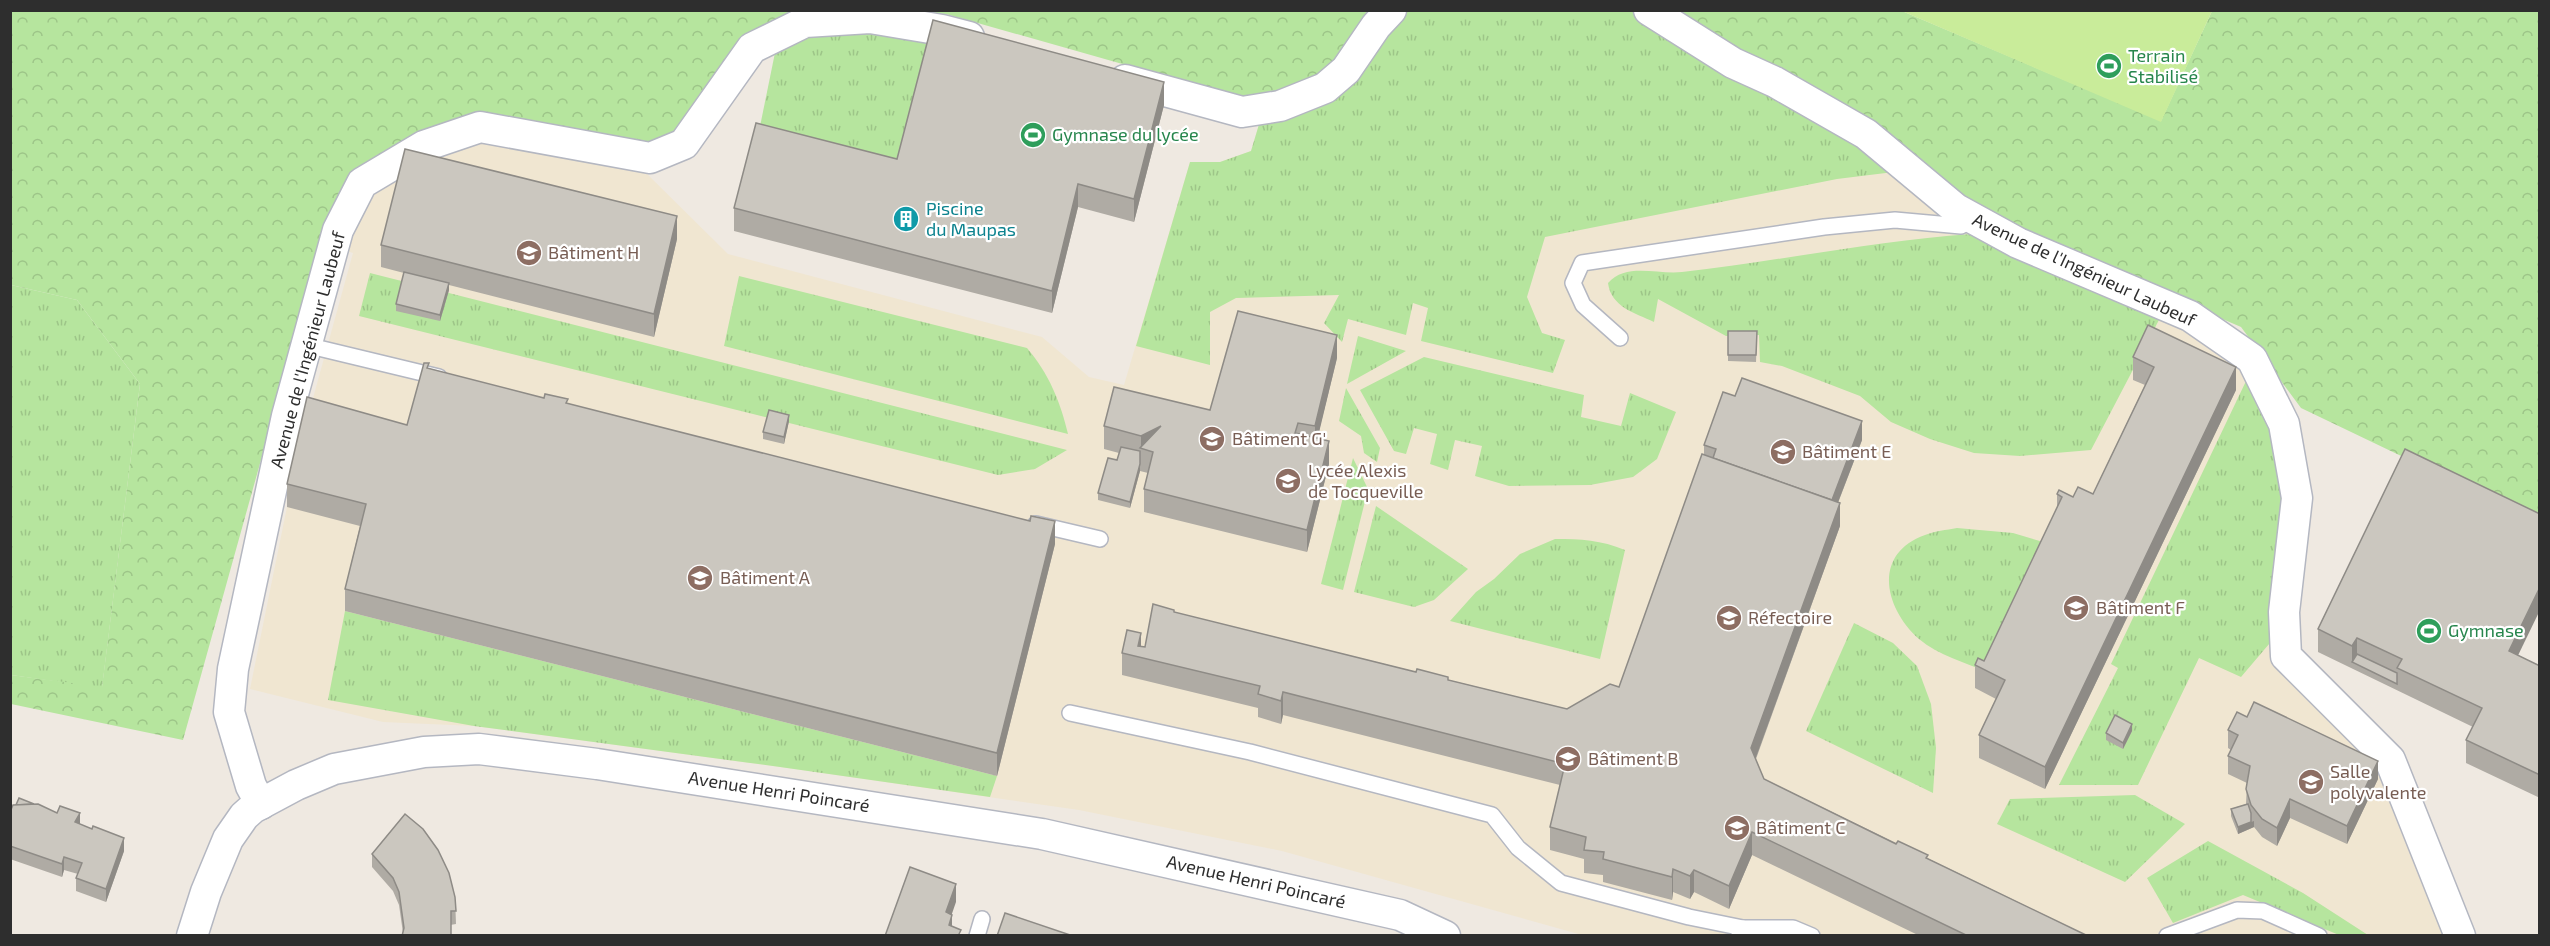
<svg xmlns="http://www.w3.org/2000/svg" width="2550" height="946" font-family="'Exo 2',sans-serif">
<defs>
<pattern id="grass-tufts" width="24" height="20" patternUnits="userSpaceOnUse" patternTransform="scale(1.5)"><rect width="24" height="20" fill="#b6e59e"/><path d="M3 7l-1-3M5 7V3M7 7l1-3M15 17l-1-3M17 17v-4M19 17l1-3" fill="none" stroke="#9dc588"/></pattern>
<pattern id="forest-crowns" width="20" height="18" patternUnits="userSpaceOnUse" patternTransform="scale(1.5)"><rect width="20" height="18" fill="#b6e59e"/><path d="M2 6a3 3 0 1 1 6 0M12 15a3 3 0 1 1 6 0" fill="none" stroke="#9dc588"/></pattern>
</defs>
<rect width="100%" height="100%" fill="#efe9e1"/>
<polygon fill="#f0e6d1" points="1632,11 1686,43 1812,112 1982,241 2121,298 2225,351 2260,395 2272,611 2380,762 2449,935 1582,935 1282,851 1079,810 780,767 474,726 383,722 250,689 287,507 307,420 353,253 344,250 351,221 380,183 423,159 481,141 639,166 728,254 1042,337 1089,377 1124,385 1190,162 1220,162 1251,151 1260,121"/>
<g fill="url(#grass-tufts)">
<polygon points="1401,11 1632,11 1686,43 1812,112 1902,171 1837,179 1545,237 1527,297 1542,333 1565,340 1553,373 1421,341 1428,308 1413,303 1406,335 1348,319 1342,342 1324,323 1339,295 1236,298 1210,312 1210,365 1136,346 1190,162 1220,162 1251,151 1260,121"/>
<polygon points="935,29 897,182 756,146 778,38"/>
<path d="M1971,234L1982,241L2121,298L2160,318L2091,450L2020,456L1974,453L1930,439L1891,422L1860,396L1782,366L1760,362L1759,335L1726,336L1658,299L1654,322C1635,313 1611,307 1608,283C1626,262 1658,275 1682,272C1779,261 1874,241 1971,234Z"/>
<polygon points="370,273 1067,450 1035,469 998,475 359,316"/>
<path d="M739,276L1027,348C1049,374 1060,401 1068,434L724,346Z"/>
<polygon points="11,285 77,300 140,384 102,688 11,675"/>
<polygon points="1358,336 1406,351 1347,384"/>
<polygon points="1424,357 1584,395 1581,417 1621,426 1630,393 1676,412 1657,459 1633,477 1590,485 1509,486 1475,476 1482,446 1455,440 1448,470 1430,464 1437,434 1414,428 1406,454 1394,451 1360,390"/>
<polygon points="2247,379 2260,395 2281,456 2285,514 2275,637 2241,677 2199,658 2138,785 2059,785 2118,668 2111,664"/>
<polygon points="1346,388 1380,448 1377,462 1364,453 1361,436 1339,421"/>
<polygon points="1353,458 1368,489 1343,590 1321,584"/>
<polygon points="1376,506 1468,569 1434,600 1414,607 1354,592"/>
<path d="M1957,528L2013,533L2050,544L1990,673C1966,663 1938,655 1919,639C1884,608 1872,554 1925,535C1935,531 1946,530 1957,528Z"/>
<path d="M1555,539C1581,539 1601,540 1625,550L1600,659L1450,621L1476,592L1494,579L1520,554Z"/>
<polygon points="345,611 997,776 990,797 780,767 474,726 328,700"/>
<polygon points="1854,623 1893,643 1917,666 1931,704 1936,748 1933,793 1806,731"/>
<polygon points="2135,795 2185,824 2125,882 1997,824 2010,799"/>
<polygon points="2208,841 2303,893 2368,935 2339,935 2243,895 2173,923 2147,878"/>
</g>
<g fill="url(#forest-crowns)">
<polygon points="11,11 796,11 667,145 474,118 441,128 323,237 183,740 11,704 11,675 102,687 140,384 77,300 11,285"/>
<polygon points="880,11 1375,11 1329,75 1256,102 946,14"/>
<polygon points="1671,11 1902,11 2161,121 2212,11 2539,11 2539,522 2301,408 2241,327 1988,218"/>
</g>
<polygon fill="#c9ec9a" points="1902,11 2212,11 2161,122"/>
<g fill="none" stroke-linecap="round" stroke-linejoin="round">
<g stroke="#b4b7c1" stroke-width="18">
<g id="lane">
<polyline points="1620,338 1583,305 1573,283 1582,263 1824,227 1895,220 1961,226 1973,219"/>
<polyline points="306,345 439,377"/>
<polyline points="1036,524 1100,539"/>
<polyline points="1070,713 1250,752 1492,815 1518,848 1561,883 1689,917 1743,928"/>
<polyline points="1739,935 1743,928 1793,928 1812,936"/>
<polyline points="977,936 982,919"/>
<polyline points="2167,936 2237,910 2263,911 2319,936"/>
</g>
</g>
<g stroke="#b4b7c1" stroke-width="33">
<g id="street">
<polyline points="1649,10 1733,63 1775,82 1866,134 1956,209 2018,243 2190,316 2252,359 2284,424 2297,498 2284,612 2286,656 2390,760 2460,936"/>
<polyline points="1125,80 1242,112 1280,106 1325,88 1346,70 1376,26 1391,10"/>
<polyline points="261,804 251,786 229,712 233,669 287,416 338,230 362,183 424,146 480,127 650,158 684,144 752,48 805,22 870,18 942,30 969,37"/>
<polyline points="192,936 206,892 228,839 244,816 253,808 296,785 334,769 424,752 479,749 597,764 1042,834 1400,915 1445,936"/>
</g>
</g>
<use href="#lane" stroke="#fff" stroke-width="15"/>
<use href="#street" stroke="#fff" stroke-width="30"/>
</g>
<g fill="#afaba4">
<polygon points="1164,105 1134,222 1078,207 1052,313 734,231 734,208 897,159"/>
<polygon points="677,239 654,337 449,285 449,290 440,321 396,311 396,304 404,273 381,267 381,245"/>
<polygon points="1728,331 1757,331 1756,362 1728,361"/>
<polygon points="2133,357 2236,390 2045,789 1979,758 1979,735 1996,699 1975,688 1975,665 1984,661 2057,508 2057,494 2073,497 2093,494 2145,385 2133,380"/>
<polygon points="1337,358 1317,439 1329,464 1307,552 1144,512 1144,489 1148,473 1140,471 1130,508 1098,500 1098,493 1117,460 1119,453 1104,449 1104,426 1210,410"/>
<polygon points="429,369 568,404 1055,544 997,776 345,611 345,589 360,526 287,507 287,484 407,425"/>
<polygon points="789,421 784,444 763,439 763,432"/>
<polygon points="1862,440 1838,503 1840,526 1756,759 1764,779 2088,936 1920,936 1752,855 1729,909 1694,892 1690,899 1673,892 1672,900 1603,882 1603,875 1584,873 1584,859 1550,850 1550,827 1560,785 1283,715 1281,724 1258,717 1258,708 1122,675 1122,653 1141,646 1145,647 1174,612 1567,709 1619,687 1704,455 1704,445"/>
<polygon points="2318,629 2518,655 2540,666 2540,798 2466,763 2466,740 2473,727 2318,652"/>
<polygon points="2228,730 2378,779 2347,844 2290,818 2277,846 2262,837 2254,827 2238,834 2231,816 2231,809 2246,804 2247,783 2228,774 2228,756 2231,750 2228,748"/>
<polygon points="2132,731 2123,749 2106,740 2106,733"/>
<polygon points="10,812 80,824 124,851 106,902 76,891 76,878 78,874 64,870 62,877 10,859"/>
<polygon points="372,854 455,897 456,924 403,933 399,905 393,891 372,867"/>
</g>
<g fill="#8e8b86">
<polygon points="1164,82 1164,105 1134,222 1134,199"/>
<polygon points="1078,184 1078,207 1052,313 1052,291"/>
<polygon points="677,216 677,239 654,337 654,314"/>
<polygon points="449,283 449,290 440,321 440,315"/>
<polygon points="11,329 11,352 10,357 10,335"/>
<polygon points="1337,335 1337,358 1315,449 1315,426"/>
<polygon points="2236,367 2236,390 2045,789 2045,767"/>
<polygon points="789,415 789,421 784,444 784,437"/>
<polygon points="1862,421 1862,440 1830,523 1830,504"/>
<polygon points="1161,426 1141,448 1141,436"/>
<polygon points="1329,441 1329,464 1307,552 1307,530"/>
<polygon points="1140,464 1140,471 1130,508 1130,502"/>
<polygon points="1840,503 1840,526 1751,771 1751,748"/>
<polygon points="1055,521 1055,544 997,776 997,753"/>
<polygon points="2540,587 2540,610 2509,674 2509,651"/>
<polygon points="1141,633 1141,656 1138,646"/>
<polygon points="2357,638 2357,660 2352,662 2352,646"/>
<polygon points="1283,692 1283,715 1281,724 1281,701"/>
<polygon points="2132,724 2132,731 2123,749 2123,743"/>
<polygon points="2378,761 2378,779 2347,844 2347,826"/>
<polygon points="2290,799 2290,818 2277,846 2277,828"/>
<polygon points="80,813 80,826 75,822"/>
<polygon points="2254,821 2254,827 2238,834 2238,827"/>
<polygon points="1752,832 1752,855 1729,909 1729,886"/>
<polygon points="124,838 124,851 106,902 106,889"/>
<polygon points="64,857 64,870 62,877 62,864"/>
<polygon points="1673,869 1673,892 1672,900 1672,877"/>
<polygon points="1694,870 1694,892 1690,899 1690,876"/>
<polygon points="956,884 956,902 946,931 946,912"/>
<polygon points="952,915 952,933 949,925"/>
</g>
<g fill="#cbc7bf" stroke="#8e8b86" stroke-width="1.5">
<polygon points="933,20 1164,82 1134,199 1078,184 1052,291 734,208 756,123 897,159"/>
<polygon points="405,149 677,216 654,314 381,245"/>
<polygon points="404,272 449,283 440,315 396,304"/>
<polygon points="1238,311 1337,335 1315,426 1298,423 1295,433 1329,441 1307,530 1144,489 1153,452 1140,448 1161,426 1141,436 1104,426 1114,387 1210,410"/>
<polygon points="2148,325 2236,367 2045,767 1979,735 2005,680 1975,665 1978,658 1984,661 2062,497 2057,494 2059,490 2073,497 2078,487 2093,494 2154,367 2133,357"/>
<polygon points="1728,331 1757,331 1756,355 1728,355"/>
<polygon points="424,363 429,363 427,368 544,398 545,394 568,399 566,403 1030,521 1031,516 1055,521 997,753 345,589 366,504 287,484 307,397 407,425"/>
<polygon points="1742,378 1862,421 1832,500 1713,458 1716,449 1704,445 1723,392 1735,396"/>
<polygon points="769,410 789,415 784,437 763,432"/>
<polygon points="1121,447 1140,451 1140,464 1130,502 1098,493 1108,458 1117,460"/>
<polygon points="2405,449 2540,514 2540,587 2509,651 2540,666 2540,775 2466,740 2482,708 2397,668 2402,659 2357,638 2352,646 2318,629"/>
<polygon points="1702,454 1840,503 1751,748 1764,779 1896,844 1898,841 1928,855 1926,858 2088,936 1968,936 1752,832 1729,886 1694,870 1690,876 1673,869 1672,877 1603,859 1604,852 1584,850 1586,837 1550,827 1565,764 1283,692 1281,701 1258,694 1260,686 1122,653 1127,630 1141,633 1138,646 1145,647 1153,604 1174,610 1174,612 1416,672 1417,669 1448,677 1448,680 1567,709 1610,684 1619,687"/>
<polygon points="2357,654 2397,673 2397,684 2352,662"/>
<polygon points="2254,702 2378,761 2347,826 2290,799 2277,828 2262,819 2251,805 2246,789 2250,766 2228,756 2238,735 2228,730 2237,712 2247,717"/>
<polygon points="2115,715 2132,724 2123,743 2106,733"/>
<polygon points="19,798 34,804 16,805"/>
<polygon points="38,804 57,813 60,806 80,813 75,822 92,829 93,826 124,838 106,889 76,878 82,863 64,857 62,864 10,846 10,812 13,805"/>
<polygon points="2248,804 2251,813 2251,822 2238,827 2231,809"/>
<polygon points="405,814 423,829 438,850 449,873 455,897 456,911 451,911 451,936 402,936 404,928 399,892 393,878 372,854"/>
<polygon points="910,867 956,884 946,912 952,915 949,925 961,930 958,936 885,936"/>
<polygon points="1005,913 1073,936 997,936"/>
</g>
<defs>
<g id="stadium-disc" transform="scale(1.35)"><circle r="9.5" fill="#2e9e5b" stroke="#fff"/><path d="M0-5a6.5 5 0 1 0 0 10a6.5 5 0 1 0 0-10ZM-3.5-1.8h7v3.6h-7Z" fill="#fff"/></g>
<g id="building-disc" transform="scale(1.35)"><circle r="9.5" fill="#0f9aa8" stroke="#fff"/><path d="M-4-6H4V6H1V3H-1V6H-4ZM-2.5-4.3h1.7v1.8h-1.7ZM.8-4.3h1.7v1.8H.8ZM-2.5-1h1.7V.8h-1.7ZM.8-1h1.7V.8H.8Z" fill="#fff"/></g>
<g id="university-disc" transform="scale(1.35)"><circle r="9.5" fill="#8d6e63" stroke="#fff"/><path d="M0-5L7-2L0 1L-7-2ZM-4 1L0 2.5L4 1V4Q0 6-4 4Z" fill="#fff"/></g>
<g id="school-disc" transform="scale(1.35)"><circle r="9.5" fill="#8d6e63" stroke="#fff"/><path d="M0-5L7-2L0 1L-7-2ZM-4 1L0 2.5L4 1V4Q0 6-4 4Z" fill="#fff"/></g>
</defs>
<g fill-rule="evenodd">
<use href="#stadium-disc" x="2109" y="66"/>
<use href="#stadium-disc" x="1033" y="135"/>
<use href="#building-disc" x="906" y="219"/>
<use href="#university-disc" x="529" y="253"/>
<use href="#university-disc" x="1212" y="439"/>
<use href="#university-disc" x="1783" y="452"/>
<use href="#school-disc" x="1288" y="481"/>
<use href="#university-disc" x="700" y="578"/>
<use href="#university-disc" x="2076" y="608"/>
<use href="#university-disc" x="1729" y="618"/>
<use href="#stadium-disc" x="2429" y="631"/>
<use href="#university-disc" x="1568" y="759"/>
<use href="#university-disc" x="2311" y="782"/>
<use href="#university-disc" x="1737" y="828"/>
</g>
<g text-anchor="middle" stroke-width="4.5" stroke-linejoin="round" paint-order="stroke">
<g font-size="18" fill="#27864d" stroke="#fff" text-anchor="start">
<text x="2128" y="62">Terrain<tspan x="2128" dy="21">Stabilisé</tspan></text>
<text x="1052" y="141">Gymnase du lycée</text>
<text x="2448" y="637">Gymnase</text>
</g>
<g font-size="18" fill="#0d838f" stroke="#fff" text-anchor="start">
<text x="926" y="215">Piscine<tspan x="926" dy="21">du Maupas</tspan></text>
</g>
<g font-size="18" fill="#785e54" stroke="#fff" text-anchor="start">
<text x="548" y="259">Bâtiment H</text>
<text x="1232" y="445">Bâtiment G'</text>
<text x="1802" y="458">Bâtiment E</text>
<text x="1308" y="477">Lycée Alexis<tspan x="1308" dy="21">de Tocqueville</tspan></text>
<text x="720" y="584">Bâtiment A</text>
<text x="2096" y="614">Bâtiment F</text>
<text x="1748" y="624">Réfectoire</text>
<text x="1588" y="765">Bâtiment B</text>
<text x="2330" y="778">Salle<tspan x="2330" dy="21">polyvalente</tspan></text>
<text x="1756" y="834">Bâtiment C</text>
</g>
<g font-size="18" fill="#2e2e2e" stroke="#fff">
<text transform="translate(2084 270) rotate(25)" y="6">Avenue de l'Ingénieur Laubeuf</text>
<text transform="translate(308 350) rotate(-75)" y="6">Avenue de l'Ingénieur Laubeuf</text>
<text transform="translate(779 792) rotate(9)" y="6">Avenue Henri Poincaré</text>
<text transform="translate(1256 882) rotate(13)" y="6">Avenue Henri Poincaré</text>
</g>
</g>
<rect width="2550" height="946" fill="none" stroke="#2e2e2e" stroke-width="24"/>
</svg>
